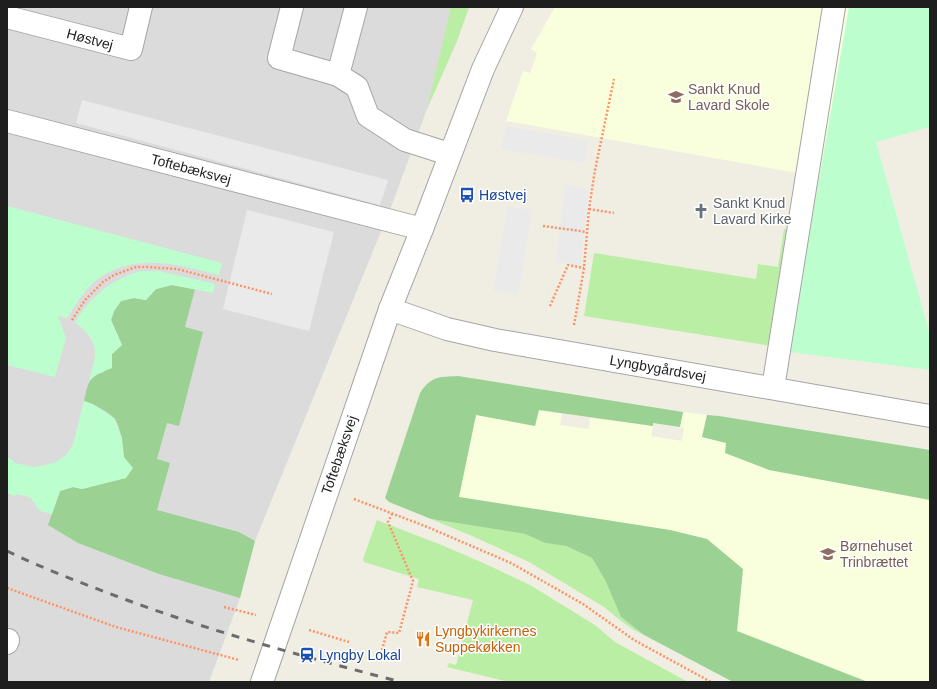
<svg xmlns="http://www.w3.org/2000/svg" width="937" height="689" font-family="Arial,sans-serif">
<rect width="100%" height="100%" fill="#f0eee3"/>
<polygon fill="#dcdbdb" points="7,7 469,7 457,41 427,109 393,202 255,541 240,598 209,682 7,682"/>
<g fill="#f9ffdd">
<polygon points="555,7 852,7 825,178 506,121 523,71 530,73 537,53 531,49"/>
<polygon points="539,410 562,414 560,425 589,429 590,418 616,421 653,426 651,436 682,441 684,428 680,427 683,412 707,415 702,437 726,443 769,470 930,500 930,682 868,682 737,631 743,569 707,539 670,530 459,497 476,415 535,426"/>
</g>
<g fill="#bbeea5">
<polygon points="451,7 469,7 457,41 427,109"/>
<polygon points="784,229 791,230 772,346 584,316 594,253 756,279 758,264 778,267"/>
<polygon points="431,519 525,534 545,543 566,546 592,558 605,580 621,617 644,635 634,630 621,621 604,607 529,562 472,536"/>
<polygon points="377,520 444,546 490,566 530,585 595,625 615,642 688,682 509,682 447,667 449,663 456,665 473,600 417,587 419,579 364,562 363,559"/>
</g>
<g fill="#9bd294">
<path d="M172,285L195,289L185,327L203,332L179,426L167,423L157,459L170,463L157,510L239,532L255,541L240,598L159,574L78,543L48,525L60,491L73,487L82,489L125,478C124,464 123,427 114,418C107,411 93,404 84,401C88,386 87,377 104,372L112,354L122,345L111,320L114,311L121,301L134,298L146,300L156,289Z"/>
<path d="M458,376L683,412L680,427L653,423V426L539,410L535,426L476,415L459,497L670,530L707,539L743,569L737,631L868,682H733L644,635L621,617L605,580L592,558L566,546L545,543L525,534L431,519L389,502L385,498L420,393C431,376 439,377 458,376Z"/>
<polygon points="707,415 719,416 930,450 930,500 769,470 725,453 726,443 702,437"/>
</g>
<g fill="#bcfece">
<polygon points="849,7 930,7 930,127 876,142 930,335 930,370 789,352"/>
<path d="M7,206L222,263L219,275C177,264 129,251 93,283C82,293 75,306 67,318L58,316L66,338L55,377L7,365Z"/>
<path d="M141,271H159L215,284L213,293L172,285L156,289L146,300L134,298L121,301L114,311L111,320L122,345L112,354V368L97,374L89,381C97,351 101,344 75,322C90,297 113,278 141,271Z"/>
<polygon points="84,401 93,404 114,418 122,438 124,457 133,468 126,478 82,489 73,487 60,491 52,514 40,511 31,498 18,494 14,496 7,492 7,456 15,463 34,467 45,465 56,462 67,454 73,444"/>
</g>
<g fill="#eaeaea">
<polygon points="82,100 388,180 380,205 76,123"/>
<polygon points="506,126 588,141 585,163 501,149"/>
<polygon points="565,185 589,189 581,265 556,262"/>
<polygon points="508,206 532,210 518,294 493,290"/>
<polygon points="247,210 334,232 309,331 223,309"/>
</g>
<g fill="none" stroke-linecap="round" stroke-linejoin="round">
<g stroke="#a5a5a5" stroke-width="24">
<g id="minor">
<polyline points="292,7 279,58 338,75 357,87 368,116 405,140 449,154"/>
<polyline points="7,17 131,49 141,7"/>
<polyline points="338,75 356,7"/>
<polyline points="7,121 422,229"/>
<polyline points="390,309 447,329 495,340 930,416"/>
<polyline points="773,388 834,7"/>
<polyline points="7,643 8,640"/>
<polyline points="262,682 390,309 422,229 483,69 512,7"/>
</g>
</g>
<g stroke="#ff9265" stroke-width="2.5" stroke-dasharray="2 2" stroke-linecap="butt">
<polyline points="589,209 614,213"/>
<polyline points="543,226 587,232"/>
<polyline points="550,306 568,265 584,268"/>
<polyline points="72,320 85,300 103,282 114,275 136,267 147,267 177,269 272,294"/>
<polyline points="574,325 584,268 589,209 595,170 614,79"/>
<polyline points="354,499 425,526 511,563 583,604 634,640 711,682"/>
<polyline points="7,588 116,627 239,660"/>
<polyline points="224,607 256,615"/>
<polyline points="309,630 349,642"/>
<polyline points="382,650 387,632 399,633 413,581 388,522 392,514"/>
</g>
<use href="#minor" stroke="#fff" stroke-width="22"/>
<path stroke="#6c6c6c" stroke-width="3" stroke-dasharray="8 8" stroke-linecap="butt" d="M7,551C42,568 79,582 116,596C209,631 305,657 401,682"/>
</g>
<defs>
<g id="school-bare" transform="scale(1.2)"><path d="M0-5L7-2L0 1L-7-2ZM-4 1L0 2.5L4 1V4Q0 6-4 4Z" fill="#8d6e63" stroke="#fff" stroke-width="2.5" paint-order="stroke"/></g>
<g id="bus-bare" transform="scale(1.2)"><path d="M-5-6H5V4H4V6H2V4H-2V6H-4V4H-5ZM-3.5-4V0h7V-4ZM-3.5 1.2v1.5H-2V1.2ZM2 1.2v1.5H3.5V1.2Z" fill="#1a4fb4" stroke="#fff" stroke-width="2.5" paint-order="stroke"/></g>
<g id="church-bare" transform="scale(1.2)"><path d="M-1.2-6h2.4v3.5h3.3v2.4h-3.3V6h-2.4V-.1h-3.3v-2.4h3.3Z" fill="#6b7280" stroke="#fff" stroke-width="2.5" paint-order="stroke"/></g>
<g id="restaurant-bare" transform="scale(1.2)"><path d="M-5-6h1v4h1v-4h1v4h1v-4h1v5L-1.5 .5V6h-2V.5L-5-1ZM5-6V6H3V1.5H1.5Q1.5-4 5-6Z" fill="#e8710a" stroke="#fff" stroke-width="2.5" paint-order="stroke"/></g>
<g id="station-bare" transform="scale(1.2)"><path d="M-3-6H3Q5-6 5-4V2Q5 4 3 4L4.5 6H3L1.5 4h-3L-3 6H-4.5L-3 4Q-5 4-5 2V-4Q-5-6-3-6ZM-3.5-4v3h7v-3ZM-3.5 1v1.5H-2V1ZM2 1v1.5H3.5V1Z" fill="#1a4fb4" stroke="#fff" stroke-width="2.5" paint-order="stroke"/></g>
</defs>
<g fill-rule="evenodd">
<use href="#school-bare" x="676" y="97"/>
<use href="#bus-bare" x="467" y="195"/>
<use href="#church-bare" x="701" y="211"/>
<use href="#school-bare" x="828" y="554"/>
<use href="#restaurant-bare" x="423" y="639"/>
<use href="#station-bare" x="307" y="655"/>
</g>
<g text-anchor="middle" stroke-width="3" stroke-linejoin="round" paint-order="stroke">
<g font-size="14" fill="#1e1e1e" stroke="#fff">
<text transform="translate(90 39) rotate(15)" y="5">Høstvej</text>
<text transform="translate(191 169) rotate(15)" y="5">Toftebæksvej</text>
<text transform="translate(658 368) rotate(10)" y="5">Lyngbygårdsvej</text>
<text transform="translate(339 455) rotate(-71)" y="5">Toftebæksvej</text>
</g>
<g font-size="14" fill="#785e54" stroke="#fff" text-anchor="start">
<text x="688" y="94">Sankt Knud<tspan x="688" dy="16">Lavard Skole</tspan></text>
<text x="840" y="551">Børnehuset<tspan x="840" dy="16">Trinbrættet</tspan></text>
</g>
<g font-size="14" fill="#164399" stroke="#fff" text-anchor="start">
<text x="479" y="200">Høstvej</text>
<text x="319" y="660">Lyngby Lokal</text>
</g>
<g font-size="14" fill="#5b616d" stroke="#fff" text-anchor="start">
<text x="713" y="208">Sankt Knud<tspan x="713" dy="16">Lavard Kirke</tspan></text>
</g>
<g font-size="14" fill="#c56008" stroke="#fff" text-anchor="start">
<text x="435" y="636">Lyngbykirkernes<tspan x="435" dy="16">Suppekøkken</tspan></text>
</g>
</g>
<rect width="937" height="689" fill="none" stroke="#1e1e1e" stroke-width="16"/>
</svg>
